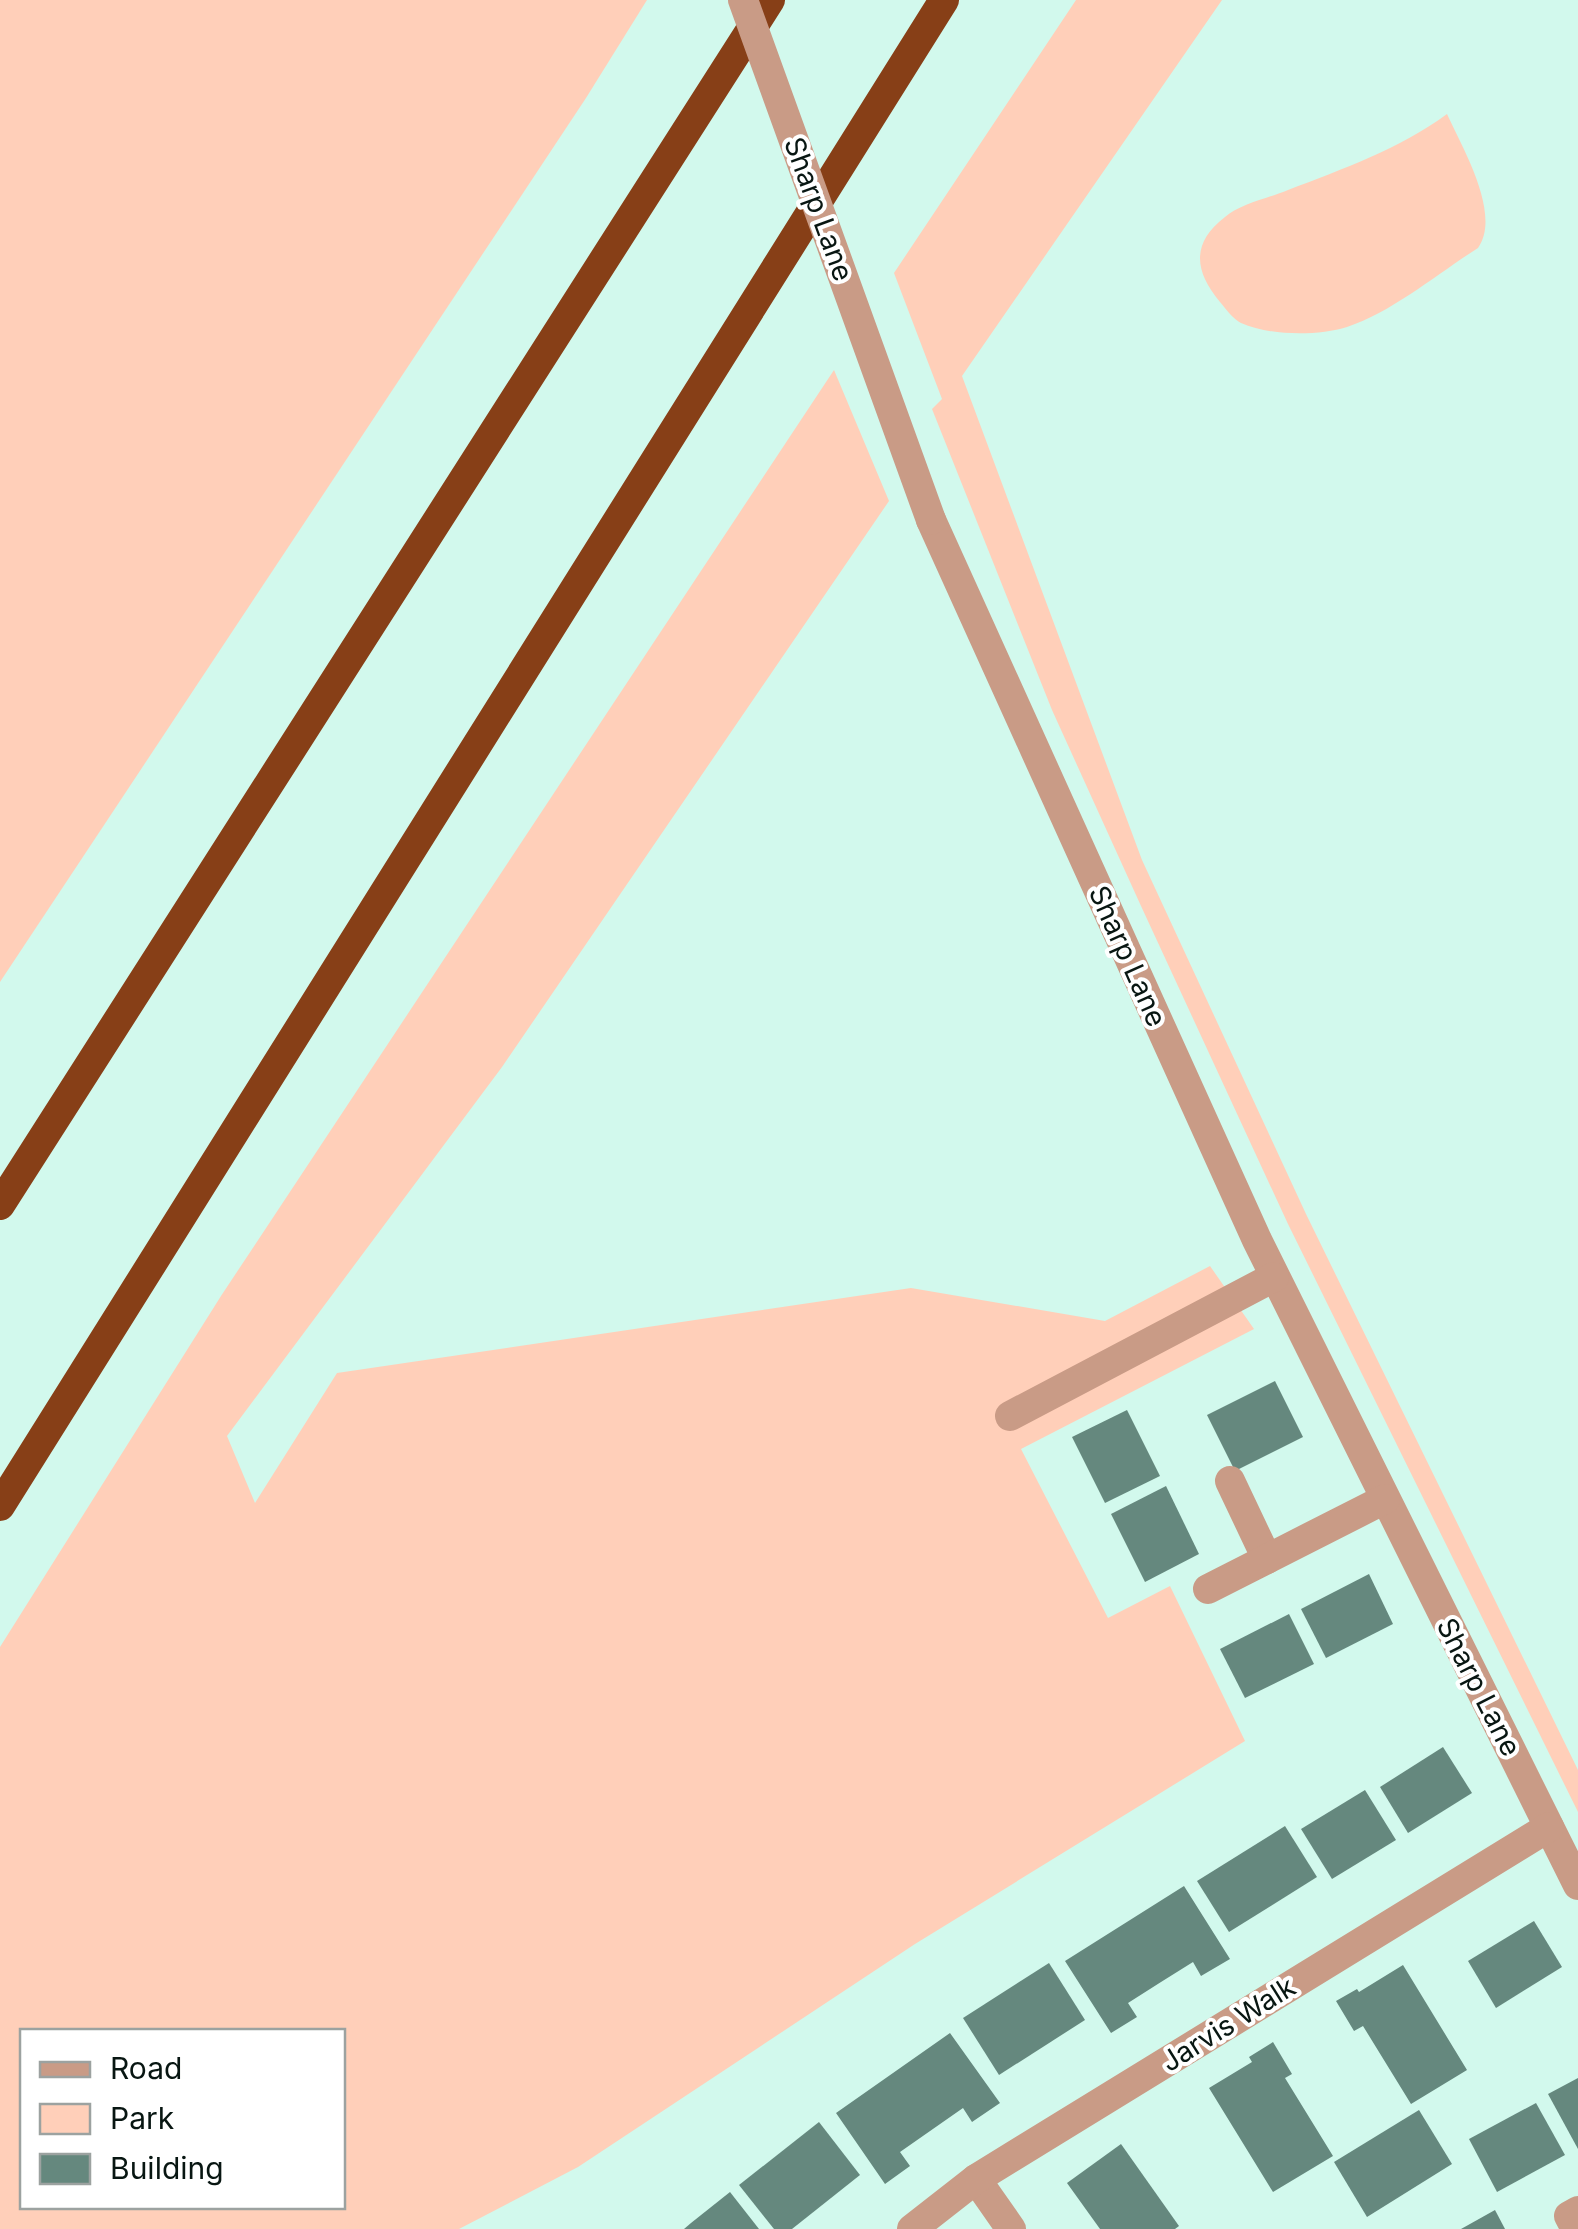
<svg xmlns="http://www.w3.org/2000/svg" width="1578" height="2229" font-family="Inter,sans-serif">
<rect width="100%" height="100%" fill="#d2f9ed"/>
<g fill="#ffcfb9" fill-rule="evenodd">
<polygon points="0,0 647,0 586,98 0,982"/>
<polygon points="1076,0 1222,0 962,376 1142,860 1306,1214 1578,1770 1578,1812 1288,1224 1141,906 1052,710 932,409 942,399 894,273"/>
<path d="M1447,114C1462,147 1502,214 1478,248C1437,274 1394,311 1347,327C1318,336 1270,336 1241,323C1233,319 1226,309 1220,302C1194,271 1191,243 1225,217C1240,204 1269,198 1288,190C1343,169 1399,149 1447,114Z"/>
<path d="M834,370L889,501L502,1067L227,1436L255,1503L337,1373L911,1288L1105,1321L1210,1266L1254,1329L1021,1449L1108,1618L1170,1586L1245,1741L915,1944L578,2167L459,2229H0V1647L221,1296ZM22,2032H342V2206H22Z"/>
</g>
<g fill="#65887e">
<polygon points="1275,1381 1303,1437 1235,1471 1207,1415"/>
<polygon points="1127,1410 1160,1476 1105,1503 1072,1437"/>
<polygon points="1166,1486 1199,1554 1145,1582 1111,1514"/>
<polygon points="1369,1574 1393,1624 1326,1658 1301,1609"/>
<polygon points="1289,1614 1314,1664 1245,1698 1220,1649"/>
<polygon points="1443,1747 1472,1793 1408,1833 1380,1787"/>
<polygon points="1365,1790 1396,1840 1332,1879 1301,1829"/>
<polygon points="1285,1826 1317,1877 1229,1932 1197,1881"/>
<polygon points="1184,1886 1230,1959 1201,1976 1193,1962 1161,1982 1128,2003 1137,2017 1111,2033 1065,1961"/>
<polygon points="1534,1921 1562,1967 1496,2008 1468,1961"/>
<polygon points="1049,1963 1085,2020 999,2075 963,2018"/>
<polygon points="1403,1965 1467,2070 1411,2104 1363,2026 1354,2031 1336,2001 1357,1989 1359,1992"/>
<polygon points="950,2033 1000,2103 972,2122 963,2108 900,2152 910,2166 885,2184 836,2113"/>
<polygon points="1273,2042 1292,2074 1285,2078 1333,2156 1273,2192 1209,2088 1252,2062 1249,2057"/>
<polygon points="1578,2078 1578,2149 1548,2094"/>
<polygon points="1536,2103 1565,2155 1497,2192 1469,2139"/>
<polygon points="1419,2110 1452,2164 1367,2217 1334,2162"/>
<polygon points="819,2122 860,2175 792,2229 774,2229 739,2185"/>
<polygon points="1121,2144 1179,2226 1175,2229 1100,2229 1067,2183"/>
<polygon points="730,2192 759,2229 684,2229 691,2223"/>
<polygon points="1495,2210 1505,2229 1461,2229"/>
</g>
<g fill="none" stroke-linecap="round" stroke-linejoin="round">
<g stroke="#c99b86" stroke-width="30">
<polyline points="931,520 1257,1240 1578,1885"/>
<polyline points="1010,1416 1274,1277"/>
<polyline points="1230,1481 1267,1559"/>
<polyline points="1208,1589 1385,1499"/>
<polyline points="976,2179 1011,2229"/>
<polyline points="912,2229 976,2179 1549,1827"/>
<polyline points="1576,2229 1569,2216 1578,2211"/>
</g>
<g stroke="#873f17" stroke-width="30">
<polyline points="0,1205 770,0"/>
<polyline points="0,1506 944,0"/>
</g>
<polyline stroke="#c99b86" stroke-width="30" points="743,0 931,520"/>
</g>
<g text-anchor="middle" stroke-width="8" stroke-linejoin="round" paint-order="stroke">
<g font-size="28" fill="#081612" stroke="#fff">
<text transform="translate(819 209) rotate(70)" y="10">Sharp Lane</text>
<text transform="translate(1128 956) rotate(66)" y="10">Sharp Lane</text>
<text transform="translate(1479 1687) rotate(63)" y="10">Sharp Lane</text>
<text transform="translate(1228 2024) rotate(-32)" y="10">Jarvis Walk</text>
</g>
</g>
<rect x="20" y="2029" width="325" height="180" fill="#ffffff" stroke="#9ca2a0" stroke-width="2.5"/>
<rect x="40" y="2062" width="50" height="15" fill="#c99b86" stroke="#9ca2a0" stroke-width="2.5"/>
<text x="110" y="2079" font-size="30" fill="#081612">Road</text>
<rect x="40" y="2104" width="50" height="30" fill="#ffcfb9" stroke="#9ca2a0" stroke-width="2.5"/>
<text x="110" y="2129" font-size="30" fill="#081612">Park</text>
<rect x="40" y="2154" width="50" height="30" fill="#65887e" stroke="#9ca2a0" stroke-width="2.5"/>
<text x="110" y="2179" font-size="30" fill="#081612">Building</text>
</svg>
